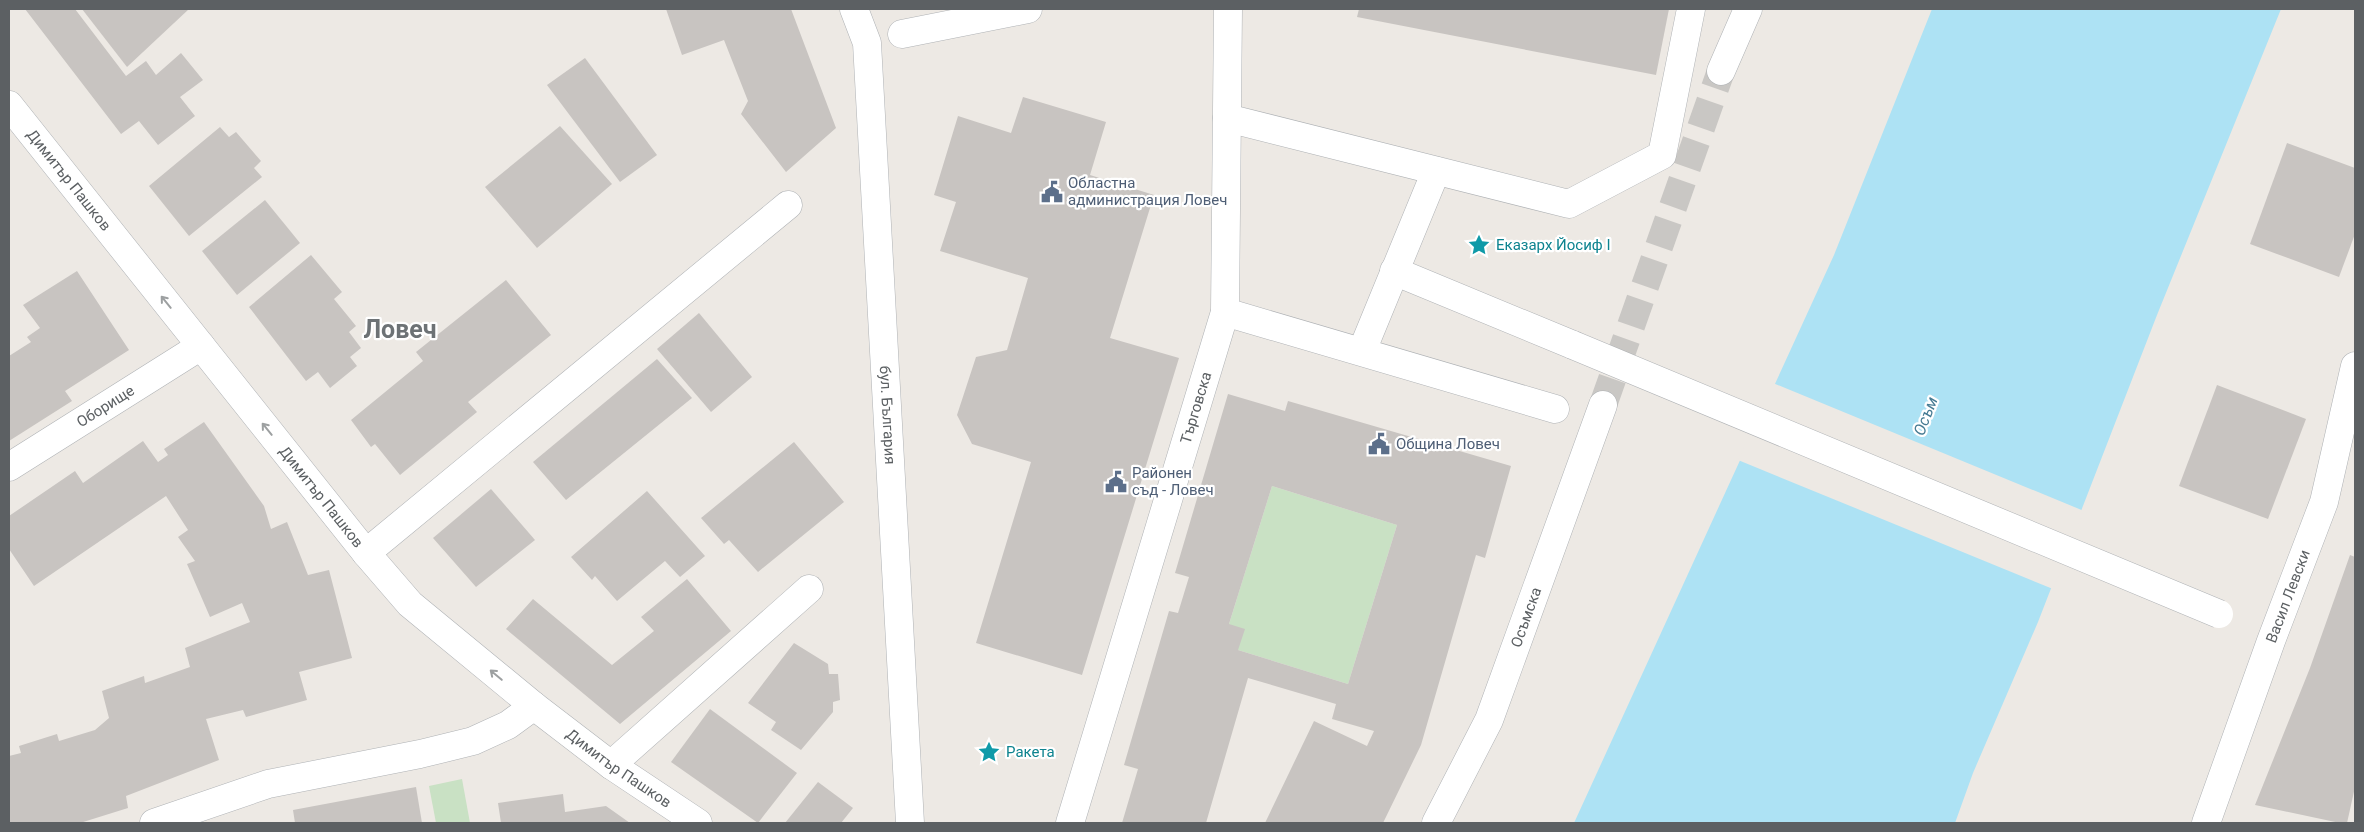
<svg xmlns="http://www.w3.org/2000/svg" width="2364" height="832" font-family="Roboto,sans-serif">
<rect width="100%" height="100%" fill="#ede9e4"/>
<g fill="#c9e1c4">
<polygon points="1272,486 1397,525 1348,684 1238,650 1229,624"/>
<polygon points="462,779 470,823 436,823 429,786"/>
</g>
<polygon fill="#ade2f4" points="1932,9 2281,9 2157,315 2038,622 1973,773 1955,823 1574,823 1834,255"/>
<polygon fill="#ede9e4" points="1773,383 2084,511 2053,589 1738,460"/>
<g fill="#c8c4c1" fill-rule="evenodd">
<polygon points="25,9 75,9 126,76 146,61 156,75 181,53 203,80 180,97 195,116 158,145 139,121 121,134"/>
<polygon points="82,9 189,9 127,67"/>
<polygon points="666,9 791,9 836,128 786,172 741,114 748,101 724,40 682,55"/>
<polygon points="1359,9 1669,9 1656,75 1357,17"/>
<polygon points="585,58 657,155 620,182 547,85"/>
<polygon points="1023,97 1106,122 1090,175 1154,195 1110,338 1179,358 1082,675 976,643 1031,462 972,444 957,415 976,357 1007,350 1028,278 940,251 956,202 934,195 958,116 1011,133"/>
<polygon points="560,126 612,184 537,248 485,187"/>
<polygon points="220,127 229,137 236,132 261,161 254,168 262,177 189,236 149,186"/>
<polygon points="2287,143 2355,168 2355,234 2339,277 2250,244"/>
<polygon points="265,200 300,243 237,295 202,251"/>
<polygon points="311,255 342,292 334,299 356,326 349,332 361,348 350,357 357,366 330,388 318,372 306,381 249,307"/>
<polygon points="77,271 129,350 65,391 72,401 9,441 9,356 31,342 27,337 40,328 23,305"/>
<polygon points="506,280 551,335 468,402 477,412 400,475 375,444 371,447 351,420 423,361 416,352"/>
<polygon points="699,313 752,377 711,412 657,349"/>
<polygon points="657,359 692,398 566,500 533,462"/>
<polygon points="2217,385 2306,419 2268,519 2179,486"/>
<path d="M1228,394L1285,411L1288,401L1511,466L1485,558L1476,555L1421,745L1383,823H1265L1314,721L1367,746L1374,731L1332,719L1336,704L1248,678L1206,823H1122L1138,769L1124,765L1169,611L1178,613L1189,577L1175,573ZM1272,486L1397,525L1348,684L1238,650L1245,629L1229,624Z"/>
<polygon points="204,422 264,506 271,529 287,522 308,575 329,570 352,658 299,672 307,700 246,717 243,710 206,719 219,760 126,796 128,808 80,823 9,823 9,756 21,753 19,746 57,734 59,741 95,730 109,718 102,691 144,676 145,683 190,667 185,648 250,622 242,603 210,617 187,564 195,561 178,537 188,530 166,496 34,586 9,549 9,516 75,471 83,483 143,441 158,462 168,455 164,449"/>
<polygon points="794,442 844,502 758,572 729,540 724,544 701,518"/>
<polygon points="491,489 535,540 476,587 433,538"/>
<polygon points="647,491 705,556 680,577 665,561 617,601 595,576 592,580 571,557"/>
<polygon points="2350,555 2355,557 2355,787 2347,823 2340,823 2255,805 2310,668"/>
<polygon points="687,579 731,631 620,724 506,629 533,599 612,665 654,631 641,617"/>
<polygon points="794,643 828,664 829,674 838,674 840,700 833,702 833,712 801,750 771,730 776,722 748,703"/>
<polygon points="710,709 797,773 758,823 671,762"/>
<polygon points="818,782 853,808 841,823 785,823"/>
<polygon points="416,787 422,823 295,823 293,810"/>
<polygon points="563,794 565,812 606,806 630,823 501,823 498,803"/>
</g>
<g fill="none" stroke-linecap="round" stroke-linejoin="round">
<polyline stroke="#c9c7c4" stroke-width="28" stroke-dasharray="28 14" stroke-linecap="butt" points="1603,405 1721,71"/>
<g stroke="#afb2b5" stroke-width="29">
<g id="pedestrian">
<polyline points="902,34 1028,9"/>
<polyline points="1227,118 1569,204 1662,155 1691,9"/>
<polyline points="1394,271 1573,345"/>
<polyline points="1225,312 1555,409"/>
<polyline points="1362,351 1436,171"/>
<path id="s1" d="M1070,823L1225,312L1228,9"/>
</g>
</g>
<g stroke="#afb2b5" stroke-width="29">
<g id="minor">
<polyline points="1721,71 1748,9"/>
<path id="s2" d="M9,467L201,346"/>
<polyline points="366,553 788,205"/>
<polyline points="611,765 809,589"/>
<polyline points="154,823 268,784 420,754 473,741 508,725 534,706"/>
<path id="s3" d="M1436,823L1489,720L1603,405"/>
<path id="s4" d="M2206,823L2271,641L2324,502L2355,366"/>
</g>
</g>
<g stroke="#afb2b5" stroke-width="29">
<g id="tertiary">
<path id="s5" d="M854,9L867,43L910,823"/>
<path id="s6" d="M9,105L366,553L410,604L534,706L611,765L698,823"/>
</g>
</g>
<use href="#pedestrian" stroke="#fff" stroke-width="28"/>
<use href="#minor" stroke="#fff" stroke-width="28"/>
<use href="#tertiary" stroke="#fff" stroke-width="28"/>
<g stroke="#afb2b5" stroke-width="29" stroke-linecap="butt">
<polyline id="pedestrian-bridge" points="1573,345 2219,614"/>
</g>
<use href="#pedestrian-bridge" stroke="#fff" stroke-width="28"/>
</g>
<defs><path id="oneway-shaft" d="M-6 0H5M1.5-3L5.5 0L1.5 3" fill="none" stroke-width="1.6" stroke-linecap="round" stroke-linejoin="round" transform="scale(1.25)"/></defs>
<g stroke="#9da0a1">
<use href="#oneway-shaft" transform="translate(166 302) rotate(-129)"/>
<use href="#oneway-shaft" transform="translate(267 429) rotate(-129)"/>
<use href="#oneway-shaft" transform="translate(496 675) rotate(-140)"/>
</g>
<defs>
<g id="civic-bare" transform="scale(1.725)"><path d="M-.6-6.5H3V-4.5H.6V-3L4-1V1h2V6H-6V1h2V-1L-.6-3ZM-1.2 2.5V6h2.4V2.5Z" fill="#5c6f8a" stroke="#fff" stroke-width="2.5" paint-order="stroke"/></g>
<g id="sight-bare" transform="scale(1.725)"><path d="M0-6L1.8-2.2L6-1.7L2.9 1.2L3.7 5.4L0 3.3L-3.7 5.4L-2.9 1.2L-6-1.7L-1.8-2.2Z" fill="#0f9aa8" stroke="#fff" stroke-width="2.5" paint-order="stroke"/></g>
</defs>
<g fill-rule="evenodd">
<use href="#civic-bare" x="1052" y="192"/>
<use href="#sight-bare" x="1479" y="245"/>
<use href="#civic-bare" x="1379" y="444"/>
<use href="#civic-bare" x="1116" y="482"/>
<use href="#sight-bare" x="989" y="752"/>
</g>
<g text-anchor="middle" stroke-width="4.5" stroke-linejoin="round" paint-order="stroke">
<g font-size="15" fill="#5c6063" stroke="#fff">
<text dy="5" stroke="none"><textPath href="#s6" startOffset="96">Димитър Пашков</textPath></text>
<text dy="5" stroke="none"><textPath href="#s2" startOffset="114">Оборище</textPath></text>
<text dy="5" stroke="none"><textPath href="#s1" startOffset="434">Търговска</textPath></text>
<text dy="5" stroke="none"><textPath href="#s5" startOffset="409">бул. България</textPath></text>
<text dy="5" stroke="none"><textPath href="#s6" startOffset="501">Димитър Пашков</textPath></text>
<text dy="5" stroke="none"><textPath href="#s4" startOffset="241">Васил Левски</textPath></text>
<text dy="5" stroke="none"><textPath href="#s3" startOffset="225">Осъмска</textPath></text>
<text dy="5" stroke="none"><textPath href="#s6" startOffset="906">Димитър Пашков</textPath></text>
</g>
<g font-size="15" fill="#4e5e75" stroke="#fff" text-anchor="start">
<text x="1068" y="188">Областна<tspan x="1068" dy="17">администрация Ловеч</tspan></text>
<text x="1396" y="449">Община Ловеч</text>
<text x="1132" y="478">Районен<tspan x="1132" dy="17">съд - Ловеч</tspan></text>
</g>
<g font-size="15" fill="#0d838f" stroke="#fff" text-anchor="start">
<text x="1496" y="250">Еказарх Йосиф I</text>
<text x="1006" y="757">Ракета</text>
</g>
<g font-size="16" font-style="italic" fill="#467b93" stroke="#fff">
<text transform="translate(1925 416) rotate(-69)" y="6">Осъм</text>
</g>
<g font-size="25" font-weight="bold" fill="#6d7275" stroke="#fff">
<text x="400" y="338">Ловеч</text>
</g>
</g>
<rect width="2364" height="832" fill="none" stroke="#5c6063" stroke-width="20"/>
</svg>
